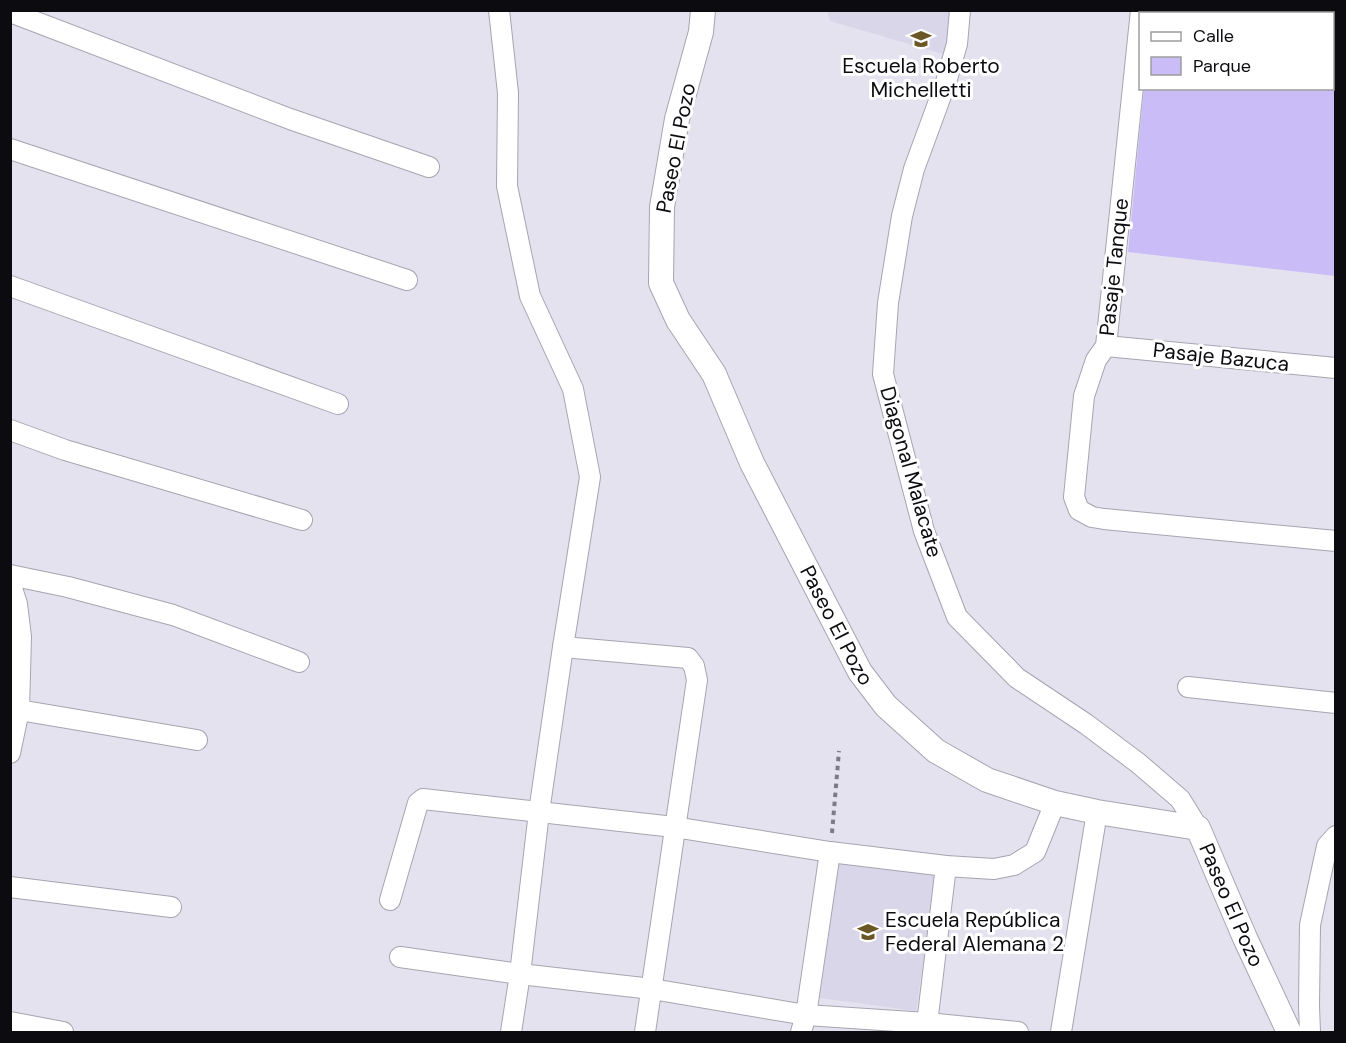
<svg xmlns="http://www.w3.org/2000/svg" width="1346" height="1043" font-family="'DM Sans',sans-serif">
<rect width="100%" height="100%" fill="#e5e2f0"/>
<g fill="#dad6ea">
<polygon points="827,11 954,11 950,56 830,21"/>
<polygon points="820,854 937,868 916,1011 798,995"/>
</g>
<polygon fill="#cabcf7" points="1152,11 1335,11 1335,276 1128,252 1144,89 1332,88 1332,14 1152,13"/>
<g fill="none" stroke-linecap="round" stroke-linejoin="round">
<g stroke="#a7a4b1" stroke-width="22">
<g id="minor">
<polyline points="499,10 508,93 507,186 530,296 573,389 590,477 563,647 539,812 520,974 511,1032"/>
<polyline points="960,10 957,44 946,82 914,169 902,216 888,303 883,374 924,531 957,617 1017,678 1086,724 1138,763 1180,799 1198,828"/>
<polyline points="1141,10 1106,346 1096,360 1084,396 1074,497 1079,510 1092,517 1104,519 1336,541"/>
<polyline points="10,12 290,119 429,167"/>
<polyline points="10,149 407,280"/>
<polyline points="10,286 338,404"/>
<polyline points="1106,346 1336,368"/>
<polyline points="10,430 65,450 302,520"/>
<polyline points="10,575 68,587 173,615 299,662"/>
<polyline points="10,582 17,604 21,637 19,710 10,753"/>
<polyline points="563,647 688,658 694,666 697,680 645,1032"/>
<polyline points="1188,687 1336,703"/>
<polyline points="19,710 197,740"/>
<polyline points="10,887 171,907"/>
<polyline points="390,900 418,803 423,799 674,827 830,852 946,866 994,869 1014,865 1035,852 1055,803"/>
<polyline points="400,957 520,974 652,989 806,1015 927,1023 1018,1032"/>
<polyline points="10,1022 63,1032"/>
<polyline points="801,1032 806,1015 830,852"/>
<polyline points="926,1032 946,866"/>
<polyline points="1061,1032 1097,812"/>
<polyline points="1310,1032 1309,1006 1310,925 1327,846 1336,836"/>
</g>
</g>
<g stroke="#a7a4b1" stroke-width="26">
<g id="tertiary">
<path id="s1" d="M703,10L701,32L677,119L662,207L661,283L678,320L714,374L752,463L860,672L886,706L936,751L987,780L1055,803L1097,812L1198,828L1245,938L1289,1032"/>
</g>
</g>
<polyline stroke="#7c7a84" stroke-width="4" stroke-dasharray="4.5 4.5" stroke-linecap="butt" points="832,833 839,751"/>
<use href="#minor" stroke="#fff" stroke-width="20"/>
<use href="#tertiary" stroke="#fff" stroke-width="24"/>
</g>
<defs>
<g id="school-bare" transform="scale(1.62)"><path d="M0-5L7-2L0 1L-7-2ZM-4 1L0 2.5L4 1V4Q0 6-4 4Z" fill="#6b5625" stroke="#fff" stroke-width="2.5" paint-order="stroke"/></g>
</defs>
<g fill-rule="evenodd">
<use href="#school-bare" x="921" y="39"/>
<use href="#school-bare" x="868" y="932"/>
</g>
<g text-anchor="middle" stroke-width="6" stroke-linejoin="round" paint-order="stroke">
<g font-size="21" fill="#0c0b10" stroke="#fff">
<text x="921" y="73">Escuela Roberto<tspan x="921" dy="24">Michelletti</tspan></text>
<text x="885" y="927" text-anchor="start">Escuela República<tspan x="885" dy="24">Federal Alemana 2</tspan></text>
</g>
<g font-size="21" fill="#0c0b10" stroke="#fff">
<text transform="translate(676 148) rotate(-79)" y="7">Paseo El Pozo</text>
<text transform="translate(1114 267) rotate(-84)" y="7">Pasaje Tanque</text>
<text transform="translate(1221 357) rotate(6)" y="7">Pasaje Bazuca</text>
<text transform="translate(911 472) rotate(74)" y="7">Diagonal Malacate</text>
<text dy="7" stroke="none"><textPath href="#s1" startOffset="663">Paseo El Pozo</textPath></text>
<text dy="7" stroke="none"><textPath href="#s1" startOffset="1185">Paseo El Pozo</textPath></text>
</g>
</g>
<rect width="1346" height="1043" fill="none" stroke="#0c0b10" stroke-width="24"/>
<rect x="1139" y="12" width="195" height="78" fill="#ffffff" stroke="#9e9d9f" stroke-width="1.5"/>
<rect x="1151" y="32" width="30" height="9" fill="#ffffff" stroke="#9e9d9f" stroke-width="1.5"/>
<text x="1193" y="42" font-size="18" fill="#0c0b10">Calle</text>
<rect x="1151" y="57" width="30" height="18" fill="#cabcf7" stroke="#9e9d9f" stroke-width="1.5"/>
<text x="1193" y="72" font-size="18" fill="#0c0b10">Parque</text>
</svg>
